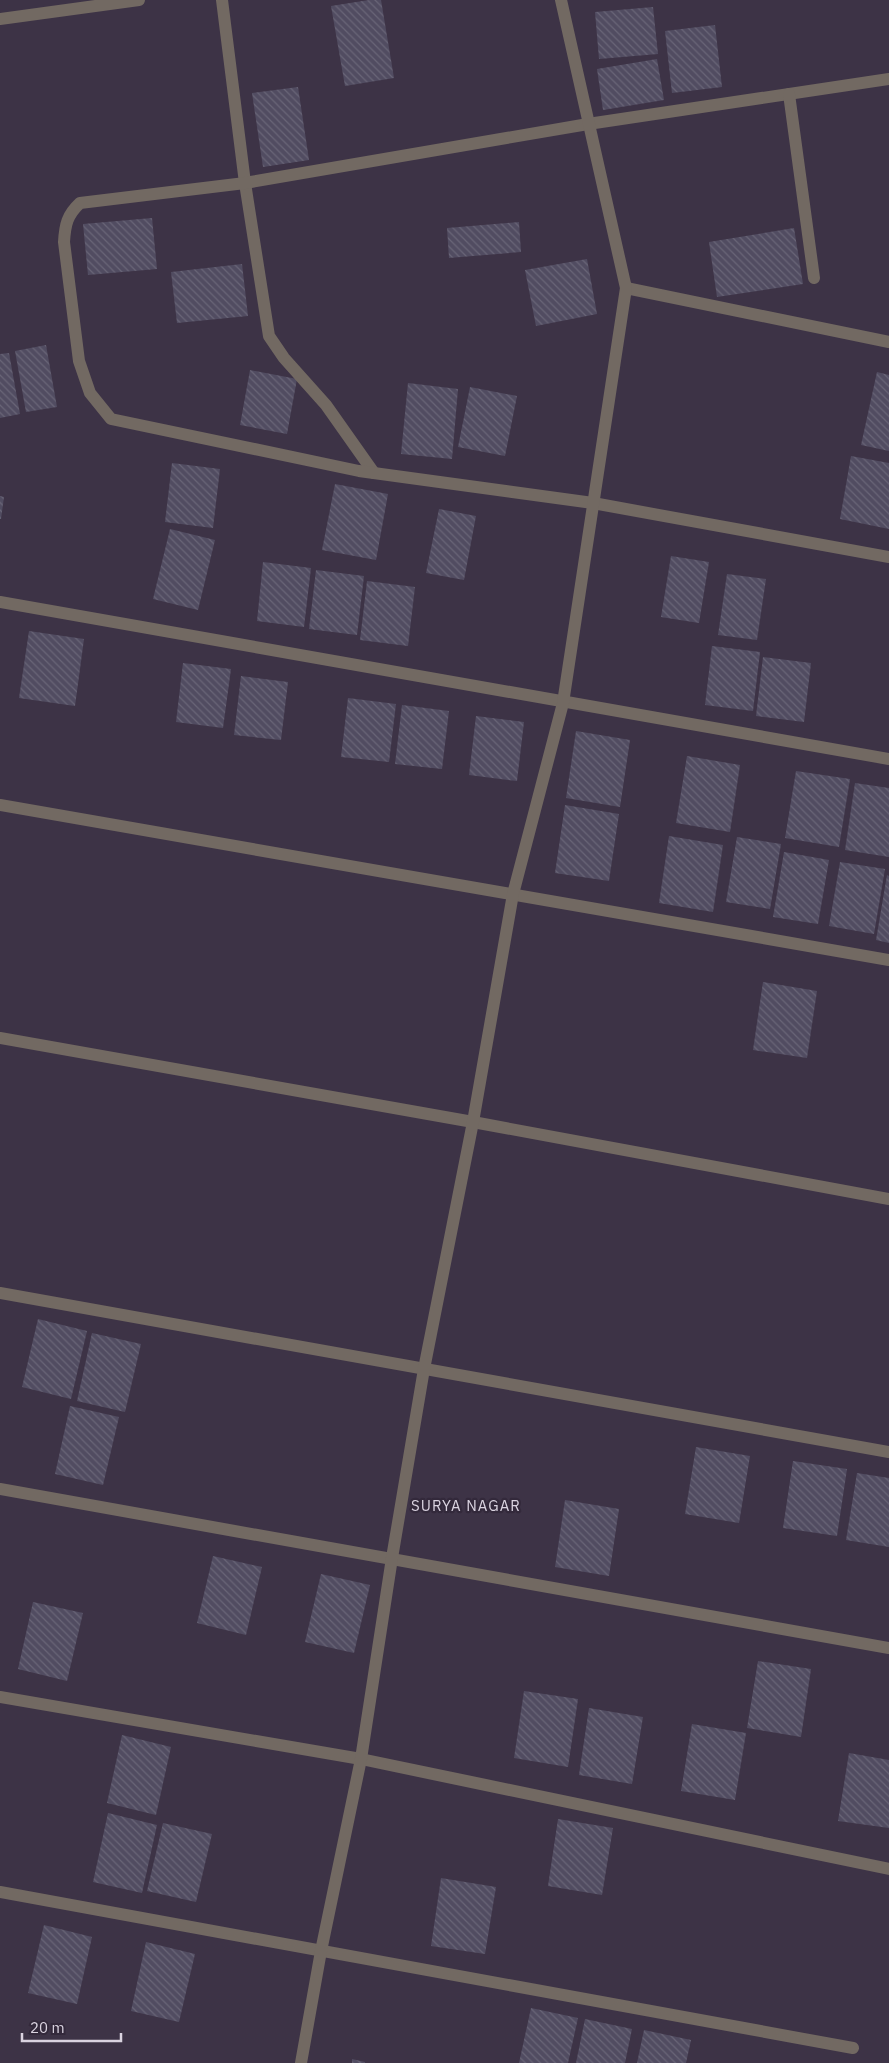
<svg xmlns="http://www.w3.org/2000/svg" width="889" height="2063" font-family="'IBM Plex Sans',sans-serif">
<defs>
<pattern id="building-back-hatch" width="6" height="6" patternUnits="userSpaceOnUse" patternTransform="scale(1.25)"><rect width="6" height="6" fill="#514c61"/><path d="M-1 5l2 2M0 0l6 6M5-1l2 2" fill="none" stroke="#696577"/></pattern>
</defs>
<rect width="100%" height="100%" fill="#3d3346"/>
<g fill="url(#building-back-hatch)">
<polygon points="369,0 381,0 394,78 345,86 331,6"/>
<polygon points="653,7 658,54 599,59 595,12"/>
<polygon points="715,25 722,87 672,93 665,31"/>
<polygon points="657,59 664,100 603,110 597,69"/>
<polygon points="298,87 309,160 263,167 252,93"/>
<polygon points="152,218 157,269 88,275 83,224"/>
<polygon points="519,222 521,252 449,258 447,228"/>
<polygon points="794,228 803,284 717,297 709,242"/>
<polygon points="587,259 597,314 536,326 525,270"/>
<polygon points="242,264 248,316 177,323 171,272"/>
<polygon points="46,345 57,407 26,412 15,351"/>
<polygon points="9,353 20,414 0,418 0,354"/>
<polygon points="250,370 297,379 287,434 240,425"/>
<polygon points="877,372 889,375 889,451 861,445"/>
<polygon points="408,383 458,389 452,459 401,454"/>
<polygon points="470,387 517,396 505,456 458,447"/>
<polygon points="851,456 889,463 889,529 840,519"/>
<polygon points="172,463 220,469 213,528 165,522"/>
<polygon points="335,484 388,494 376,560 322,550"/>
<polygon points="0,496 4,497 1,519 0,519"/>
<polygon points="439,509 476,516 464,580 426,573"/>
<polygon points="170,529 215,540 198,610 153,599"/>
<polygon points="671,556 709,562 699,623 661,617"/>
<polygon points="263,562 311,568 304,627 257,621"/>
<polygon points="316,570 364,576 357,635 309,629"/>
<polygon points="727,574 766,579 757,640 718,635"/>
<polygon points="367,581 415,587 408,646 360,640"/>
<polygon points="29,631 84,639 75,706 19,698"/>
<polygon points="712,646 760,652 753,711 705,705"/>
<polygon points="763,657 811,663 804,722 756,716"/>
<polygon points="183,663 231,669 223,728 176,722"/>
<polygon points="241,676 288,682 281,740 234,735"/>
<polygon points="348,698 396,704 389,762 341,757"/>
<polygon points="402,705 449,711 442,769 395,764"/>
<polygon points="476,716 524,722 517,781 469,775"/>
<polygon points="576,731 630,740 620,807 566,798"/>
<polygon points="687,756 740,765 730,832 676,823"/>
<polygon points="796,771 850,779 839,847 785,838"/>
<polygon points="855,783 889,788 889,857 845,850"/>
<polygon points="565,805 619,814 609,881 555,873"/>
<polygon points="669,836 723,845 713,912 659,903"/>
<polygon points="737,837 781,844 770,909 726,902"/>
<polygon points="784,852 829,860 818,924 773,917"/>
<polygon points="840,862 885,869 874,934 829,926"/>
<polygon points="887,875 889,876 889,943 876,940"/>
<polygon points="763,982 817,991 807,1058 753,1050"/>
<polygon points="38,1319 87,1331 71,1399 22,1387"/>
<polygon points="92,1333 141,1344 125,1412 77,1401"/>
<polygon points="70,1406 119,1417 103,1485 55,1474"/>
<polygon points="696,1447 750,1456 739,1523 685,1514"/>
<polygon points="793,1461 847,1469 837,1536 783,1528"/>
<polygon points="857,1473 889,1478 889,1547 846,1540"/>
<polygon points="565,1500 619,1509 609,1576 555,1567"/>
<polygon points="213,1556 262,1567 246,1635 197,1623"/>
<polygon points="321,1574 370,1585 354,1653 305,1642"/>
<polygon points="33,1602 83,1613 67,1681 18,1669"/>
<polygon points="758,1661 811,1669 801,1737 747,1728"/>
<polygon points="524,1691 578,1699 568,1767 514,1758"/>
<polygon points="589,1708 643,1717 632,1784 579,1775"/>
<polygon points="692,1724 746,1733 735,1800 681,1791"/>
<polygon points="122,1735 171,1747 156,1815 107,1803"/>
<polygon points="849,1753 889,1760 889,1828 838,1821"/>
<polygon points="108,1813 157,1825 142,1893 93,1882"/>
<polygon points="558,1819 613,1828 602,1895 548,1886"/>
<polygon points="163,1823 212,1834 196,1902 147,1891"/>
<polygon points="441,1878 496,1887 485,1954 431,1946"/>
<polygon points="44,1925 92,1937 77,2004 28,1993"/>
<polygon points="146,1942 195,1954 179,2022 131,2011"/>
<polygon points="531,2008 578,2018 568,2063 519,2063"/>
<polygon points="585,2019 632,2029 625,2063 576,2063"/>
<polygon points="644,2030 691,2040 686,2063 637,2063"/>
<polygon points="352,2059 365,2062 365,2063 352,2063"/>
</g>
<g fill="none" stroke-linecap="round" stroke-linejoin="round">
<g stroke="#726962" stroke-width="12">
<polyline points="222,0 245,183 269,336 284,358 326,405 374,473"/>
<polyline points="0,19 139,0"/>
<path d="M889,79L588,124L245,183L80,203C67,215 65,225 64,242L79,361L90,393L111,419L359,471L593,503L889,557"/>
<polyline points="789,94 814,278"/>
<polyline points="626,288 889,342"/>
<polyline points="0,602 889,759"/>
<polyline points="0,805 889,960"/>
<polyline points="0,1038 473,1122 889,1199"/>
<polyline points="0,1293 889,1452"/>
<polyline points="0,1489 889,1648"/>
<polyline points="0,1697 361,1759 889,1869"/>
<polyline points="0,1892 853,2048"/>
<polyline points="301,2063 321,1951 361,1759 392,1558 424,1369 473,1122 513,894 563,703 626,288 561,0"/>
</g>
</g>
<g text-anchor="middle" stroke-width="4.5" stroke-linejoin="round" paint-order="stroke">
<g font-size="15" letter-spacing="1" fill="#dad3e0" stroke="#33293b">
<text x="466" y="1511">SURYA NAGAR</text>
</g>
</g>
<path d="M22 2033v8h99v-8" fill="none" stroke="#dad3e0" stroke-width="2.5"/>
<text x="30" y="2033" font-size="15" fill="#dad3e0" stroke="#33293b" stroke-width="4" paint-order="stroke">20 m</text>
</svg>
